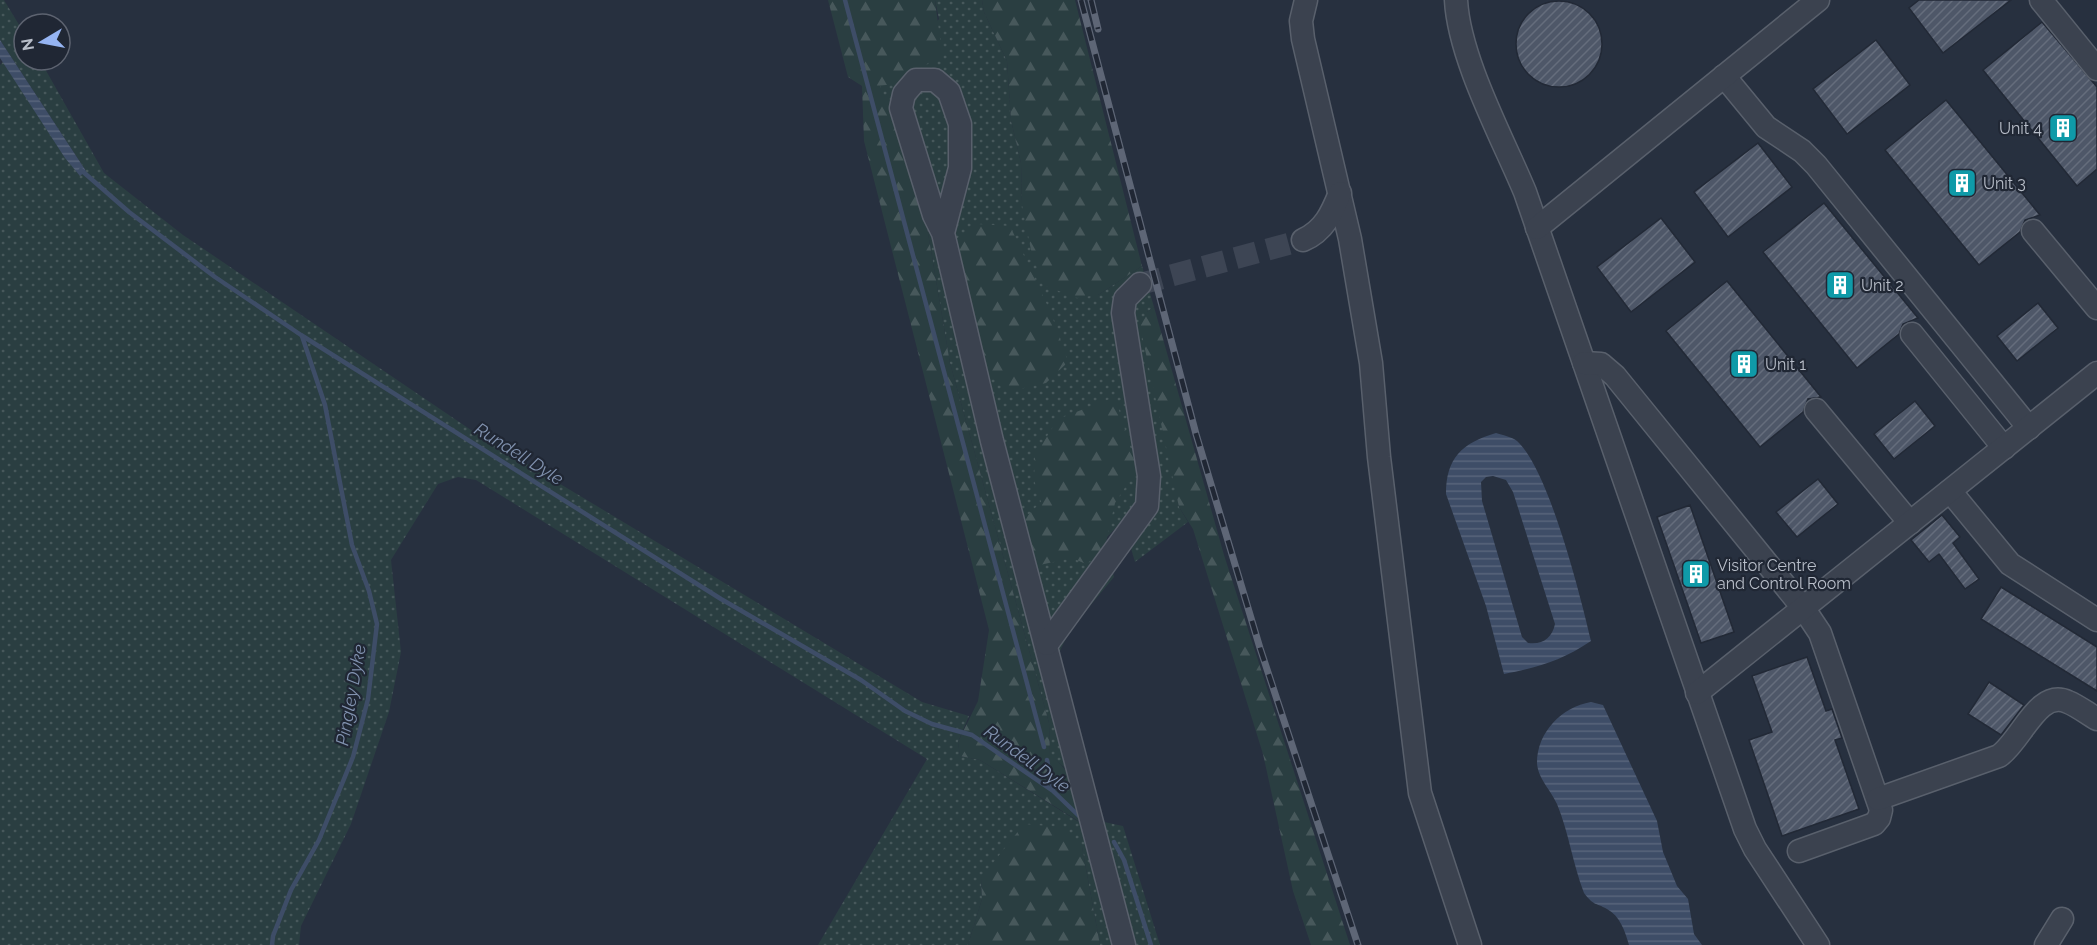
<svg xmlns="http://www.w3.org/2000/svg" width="2097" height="945" font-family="Raleway,sans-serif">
<defs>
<pattern id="green-dots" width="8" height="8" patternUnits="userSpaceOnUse" patternTransform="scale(1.5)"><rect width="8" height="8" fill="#2a3e41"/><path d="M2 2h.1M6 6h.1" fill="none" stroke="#47585b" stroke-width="1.8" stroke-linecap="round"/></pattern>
<pattern id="forest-firs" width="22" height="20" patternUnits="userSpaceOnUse" patternTransform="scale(1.5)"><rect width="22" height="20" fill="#2a3e41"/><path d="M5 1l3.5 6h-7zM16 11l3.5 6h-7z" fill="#47585b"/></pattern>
<pattern id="water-rules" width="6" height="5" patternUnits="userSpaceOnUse" patternTransform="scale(1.5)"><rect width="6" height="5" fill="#3e4d67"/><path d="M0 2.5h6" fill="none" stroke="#58657b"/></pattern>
<pattern id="building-hatch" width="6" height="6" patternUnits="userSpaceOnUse" patternTransform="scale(1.5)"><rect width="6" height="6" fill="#4e5768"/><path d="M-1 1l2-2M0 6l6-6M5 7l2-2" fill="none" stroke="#656d7c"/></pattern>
</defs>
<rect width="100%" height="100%" fill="#27303f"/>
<polygon fill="url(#green-dots)" points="0,0 4,0 24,33 24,60 40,60 104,173 183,235 474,432 922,702 969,716 958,742 960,756 980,760 1079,822 1065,768 1050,755 1049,723 950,363 928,233 909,161 879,86 939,19 935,0 982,0 984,12 1007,61 1011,120 1021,163 1022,205 1098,295 1142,266 1154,307 1147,312 1179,507 1188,522 1135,562 1123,521 1104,540 1114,577 1070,630 1057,657 1099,817 1104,822 1123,826 1160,945 1100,945 1082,847 981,878 982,899 968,945 818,945 927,759 476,480 458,477 438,484 391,560 401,652 389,712 351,824 301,926 299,945 0,945 0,65 3,62 80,176 86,171 0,40"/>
<g fill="url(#forest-firs)">
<path d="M828,0H935L942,54L898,83L880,86L909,161L928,233L950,363L1049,723L1050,754C1075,777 1081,790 1080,822L980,760L960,756L958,742L978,701L989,630L864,141L862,86L848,77Z"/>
<polygon points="982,0 1075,0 1142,266 1098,295 1077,298 1043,285 1031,250 1022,205 1021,163 1011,120 1007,61 984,12"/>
<polygon points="977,224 1010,226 1051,313 1068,362 1046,383 1011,391 984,363 952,242"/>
<polygon points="1154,307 1224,555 1350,945 1311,945 1293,891 1263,754 1193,529 1179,507 1140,326 1147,312"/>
<polygon points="1115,397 1137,469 1115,503 1104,551 1086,564 1072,558 1021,569 1023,520 1041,502 1034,480 1035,455 1058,419"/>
<polygon points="1024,824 1061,827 1082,847 1100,945 968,945 982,899 981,878"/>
</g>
<g fill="url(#water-rules)" fill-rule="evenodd">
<polygon points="0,40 86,171 80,176 65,158 0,58"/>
<path d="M1496,433C1502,435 1512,437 1517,441C1549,470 1581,598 1591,641C1561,661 1539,667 1504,674L1486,606L1446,494C1446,458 1462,443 1496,433ZM1493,476L1506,480L1513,492L1555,624C1552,638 1543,645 1528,643L1522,637L1482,501L1481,482L1486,477Z"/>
<path d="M1591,702L1603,705L1657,821L1663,852L1677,886L1688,899L1694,934L1702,945H1629C1625,931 1620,916 1607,909C1595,902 1595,907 1584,893C1573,865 1569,833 1557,804C1551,790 1538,779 1537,763C1537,732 1562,707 1591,702Z"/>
</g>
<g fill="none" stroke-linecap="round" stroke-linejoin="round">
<g stroke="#3e4d67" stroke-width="4.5">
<polyline points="845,0 1044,747"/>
<polyline points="81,170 129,212 215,277 301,335 721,599 861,680 905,711 932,724 972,735 1053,791 1079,816"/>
<polyline points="1047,760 1053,790"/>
<polyline points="1114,842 1124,860 1151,945"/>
<polyline points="272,945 273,936 291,890 319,840 353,757 368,699 377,624 369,591 352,545 325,405 302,336"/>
</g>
</g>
<g fill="url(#building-hatch)" stroke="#222936" stroke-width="1.5">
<polygon points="1919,0 2011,0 1943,53 1909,8"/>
<circle cx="1559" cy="44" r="43"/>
<polygon points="2042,22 2097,87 2097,169 2077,186 1983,70"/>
<polygon points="1876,40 1910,85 1847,134 1813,89"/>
<polygon points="1946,100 2040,215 2025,220 2020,232 1979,265 1885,150"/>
<polygon points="1758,143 1792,187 1728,237 1694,192"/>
<polygon points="1824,203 1918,318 1903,324 1899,334 1857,368 1763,252"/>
<polygon points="1661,218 1695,262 1631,312 1597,267"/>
<polygon points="1727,281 1821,397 1808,399 1803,412 1760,447 1666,331"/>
<polygon points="2038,303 2058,328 2017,361 1997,336"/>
<polygon points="1915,401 1935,426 1894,459 1874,434"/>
<polygon points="1818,479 1838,504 1797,537 1776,512"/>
<polygon points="1690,505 1734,632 1701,643 1657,517"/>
<polygon points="1942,515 1960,537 1953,543 1979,579 1965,589 1939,554 1929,562 1911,540"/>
<polygon points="2001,587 2097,647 2097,691 1981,619"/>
<polygon points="1807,657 1826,711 1832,709 1842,738 1835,740 1859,809 1782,836 1749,740 1772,732 1752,676"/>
<polygon points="1989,682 2024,705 2001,735 1968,714"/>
</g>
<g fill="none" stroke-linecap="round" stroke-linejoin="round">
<polyline stroke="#3d4554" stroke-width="22" stroke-dasharray="22 11" stroke-linecap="butt" points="1140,284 1303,240"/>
<g stroke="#59606c" stroke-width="25">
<g id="minor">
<polyline points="1306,0 1301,21 1303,39 1350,239 1371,363 1379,457 1420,793 1470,945"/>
<path d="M1456,0C1459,58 1502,137 1525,192L1745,829L1755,849L1818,945"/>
<polyline points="2041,0 2097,69"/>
<polyline points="1724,76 1766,127 1802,151 1816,165 2029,428"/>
<polyline points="1537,228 1818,0"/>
<polyline points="2033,231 2097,308"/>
<polyline points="943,233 960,168 960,124 949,92 935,80 916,80 904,94 901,108 934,215 943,233 992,441 1124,945"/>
<path d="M1303,240C1324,231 1332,213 1340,193"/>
<polyline points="1912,334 2004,448"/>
<polyline points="1584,363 1601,364 1615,376 1804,609 1820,633 1881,810 1879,818 1874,824 1799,851"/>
<polyline points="1816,410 1910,523"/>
<polyline points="1950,491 2010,564 2097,620"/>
<polyline points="1047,644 1147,506 1149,476 1123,313 1125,299 1140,284"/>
<polyline points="1697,693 2097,373"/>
<path d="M1878,799L1999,756C2022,740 2038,688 2068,702C2078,706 2088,714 2097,719"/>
<polyline points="2046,945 2062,919"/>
</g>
</g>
<use href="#minor" stroke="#3b424f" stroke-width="22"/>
<g stroke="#5e6676" stroke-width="7">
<g id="rail">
<polyline points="1081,0 1196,434 1260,648 1358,945"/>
<polyline points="1091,0 1098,29"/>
</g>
</g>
<use href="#rail" stroke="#202734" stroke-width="4.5" stroke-dasharray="14" stroke-linecap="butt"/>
</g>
<defs>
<g id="building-square" transform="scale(1.5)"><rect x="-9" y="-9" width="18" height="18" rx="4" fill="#0f9aa8" stroke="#202734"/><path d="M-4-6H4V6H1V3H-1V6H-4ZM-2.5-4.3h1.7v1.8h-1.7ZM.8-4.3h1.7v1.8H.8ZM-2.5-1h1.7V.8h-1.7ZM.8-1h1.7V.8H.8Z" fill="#fff"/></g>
</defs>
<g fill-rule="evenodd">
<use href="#building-square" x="2063" y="128"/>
<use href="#building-square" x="1962" y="183"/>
<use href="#building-square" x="1840" y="285"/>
<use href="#building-square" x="1744" y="364"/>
<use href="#building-square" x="1696" y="574"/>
</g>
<g text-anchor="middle" stroke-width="4.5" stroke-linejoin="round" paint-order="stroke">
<g font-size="16" fill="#b8bec9" stroke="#202734" text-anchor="start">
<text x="2042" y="134" text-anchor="end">Unit 4</text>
<text x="1983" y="189">Unit 3</text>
<text x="1861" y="291">Unit 2</text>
<text x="1765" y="370">Unit 1</text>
<text x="1717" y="571">Visitor Centre<tspan x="1717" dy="18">and Control Room</tspan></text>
</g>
<g font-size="18" font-style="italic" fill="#8192af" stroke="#202734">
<text transform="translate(519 454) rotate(32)" y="6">Rundell Dyle</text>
<text transform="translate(351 695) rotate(-80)" y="6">Pingley Dyke</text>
<text transform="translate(1027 759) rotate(36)" y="6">Rundell Dyle</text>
</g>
</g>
<g transform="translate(42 42) rotate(260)"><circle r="28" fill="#202734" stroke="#5d6370" stroke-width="1.5"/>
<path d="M0-4.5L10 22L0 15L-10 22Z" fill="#95b4f2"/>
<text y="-9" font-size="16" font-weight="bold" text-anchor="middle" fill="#b8bec9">N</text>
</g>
</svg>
